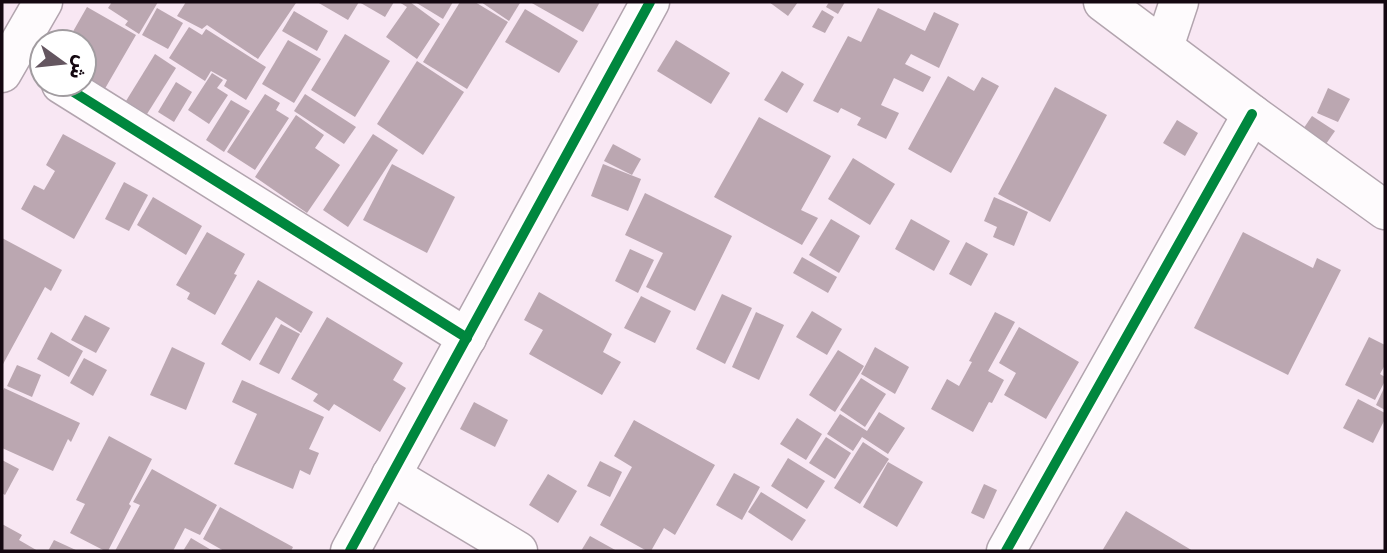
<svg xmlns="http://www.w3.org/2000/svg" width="1387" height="553" font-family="Rubik,Cairo,sans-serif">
<rect width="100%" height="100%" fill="#f8e7f3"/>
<g fill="#bba7b1">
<polygon points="112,2 158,2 139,34 125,25 128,21 108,8"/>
<polygon points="186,2 294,2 296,3 258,59 207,25 202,29 177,16"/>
<polygon points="317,2 359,2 348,20"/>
<polygon points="359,2 394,2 385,17"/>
<polygon points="399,2 410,2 440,24 417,59 386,37 407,7"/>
<polygon points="415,2 453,2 443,19"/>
<polygon points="460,2 475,2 508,22 467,89 423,62"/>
<polygon points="481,2 518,2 520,3 509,21"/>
<polygon points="530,2 600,2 583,32"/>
<polygon points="769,2 798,2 788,16"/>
<polygon points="829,2 845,2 838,14 826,7"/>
<polygon points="87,7 136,35 103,92 84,81 84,42 67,42"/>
<polygon points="157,8 183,23 168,49 142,35"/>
<polygon points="878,8 925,31 934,12 959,24 939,68 911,54 905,64 931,77 923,92 894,78 881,105 899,113 886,139 857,125 861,118 841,108 838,113 813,101 848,36 861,42"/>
<polygon points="525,9 578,41 559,73 505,42"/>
<polygon points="822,10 834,17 825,33 812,27"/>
<polygon points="294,11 328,31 317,51 282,31"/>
<polygon points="189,27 202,35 206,29 266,67 246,100 224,86 227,80 211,71 205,81 169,58"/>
<polygon points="345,34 390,61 355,117 311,90"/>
<polygon points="288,40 321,59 294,103 262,84"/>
<polygon points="676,40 730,73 711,104 657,71"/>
<polygon points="155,54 176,68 147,114 126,101"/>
<polygon points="417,61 464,92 423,155 377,124"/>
<polygon points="782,71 804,84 787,113 764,100"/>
<polygon points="212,73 223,80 217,88 228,95 209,124 188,110"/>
<polygon points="948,76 974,91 982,77 999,86 951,173 908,149"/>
<polygon points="176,82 192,92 174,122 158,112"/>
<polygon points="1055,87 1107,115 1050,222 998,194"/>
<polygon points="1328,88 1350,99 1338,122 1317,113"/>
<polygon points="265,94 280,103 276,110 289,118 255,170 227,152"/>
<polygon points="305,94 356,127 344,144 294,111"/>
<polygon points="231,100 250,111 224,152 206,140"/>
<polygon points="296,115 324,135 315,148 340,165 307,213 255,177"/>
<polygon points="1312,116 1335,131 1319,154 1297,138"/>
<polygon points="759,117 831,156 801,210 818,218 802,245 714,197"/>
<polygon points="1177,120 1198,133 1185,156 1163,143"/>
<polygon points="63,134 116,163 74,239 21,209 34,185 44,190 55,171 46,165"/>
<polygon points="373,134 398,150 348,227 323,210"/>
<polygon points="613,144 641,159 632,175 604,161"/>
<polygon points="853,158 895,184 870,225 828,199"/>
<polygon points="392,164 455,197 427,253 363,220"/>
<polygon points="603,164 641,179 628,211 591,196"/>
<polygon points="124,182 148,195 129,231 105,219"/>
<polygon points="645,193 732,236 695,311 646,287 663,253 625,235"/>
<polygon points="153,197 202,226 186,255 137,225"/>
<polygon points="994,197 1028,212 1014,246 993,237 997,227 984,221"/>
<polygon points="831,219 860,236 839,273 809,255"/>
<polygon points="911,219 950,241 934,271 895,249"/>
<polygon points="207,232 245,254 234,274 237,275 215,315 187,299 190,293 176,285"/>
<polygon points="1243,232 1313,268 1317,258 1341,270 1288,375 1194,328"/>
<polygon points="2,238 62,270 51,291 45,287 2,366"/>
<polygon points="966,242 988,254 971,286 949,274"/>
<polygon points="630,249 654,260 638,293 615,281"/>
<polygon points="802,257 837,277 828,293 793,273"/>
<polygon points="258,280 313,312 301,333 276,317 250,361 221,344"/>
<polygon points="539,292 612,334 603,352 621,362 602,395 529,354 543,330 524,320"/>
<polygon points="722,294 752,308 725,364 696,349"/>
<polygon points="641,296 671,311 655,343 624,328"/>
<polygon points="812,311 842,329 827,355 796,337"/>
<polygon points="756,312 784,325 759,380 732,367"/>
<polygon points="995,312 1015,322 988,371 1004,380 992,403 989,402 973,432 931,409 947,379 959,386 972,362 969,361"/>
<polygon points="85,315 110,328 96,353 71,340"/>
<polygon points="327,317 403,363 393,380 406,388 380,432 334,404 329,411 313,401 318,394 291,379"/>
<polygon points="281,324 300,334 279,374 259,364"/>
<polygon points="1019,327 1079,362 1046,419 1004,395 1016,373 999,363"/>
<polygon points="51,332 83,351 69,377 37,359"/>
<polygon points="1369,337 1385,345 1385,365 1380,374 1385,377 1385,381 1375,400 1345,385"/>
<polygon points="172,347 205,363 186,410 150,395"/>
<polygon points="875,347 909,367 895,394 861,374"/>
<polygon points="838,350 864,366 835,412 809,395"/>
<polygon points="84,358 107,370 93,396 70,383"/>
<polygon points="17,365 41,375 32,397 7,386"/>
<polygon points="861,378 886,394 865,427 840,410"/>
<polygon points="242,380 324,417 309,449 319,453 310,475 300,470 293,489 234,464 257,414 232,402"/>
<polygon points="1385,386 1385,410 1376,405"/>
<polygon points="4,388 80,423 71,442 68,439 53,471 2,448 2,393"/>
<polygon points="1358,399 1385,413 1385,419 1373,443 1343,428"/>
<polygon points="474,402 508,420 495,447 460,429"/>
<polygon points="879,412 905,428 888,454 862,437 853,451 827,434 840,414 867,431"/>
<polygon points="797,418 822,434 806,460 780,444"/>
<polygon points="634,420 715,465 675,535 664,528 651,551 647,551 600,525 632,467 614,456"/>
<polygon points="109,436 152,459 129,504 131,506 108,551 105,551 70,533 85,504 76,500"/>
<polygon points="826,437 851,453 835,479 809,463"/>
<polygon points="863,442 889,459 860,504 834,488"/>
<polygon points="788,458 825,481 807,509 771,486"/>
<polygon points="2,460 19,469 5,495 2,493"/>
<polygon points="600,461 622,472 610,497 587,486"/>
<polygon points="888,462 923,482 897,527 863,507"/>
<polygon points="152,469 217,505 200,535 185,528 173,551 115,551 140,505 133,502"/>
<polygon points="734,473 760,487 742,520 716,505"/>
<polygon points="548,474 577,491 558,523 529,505"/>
<polygon points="984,484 997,490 984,519 971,513"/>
<polygon points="761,492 806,520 792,541 748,512"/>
<polygon points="220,507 293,547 291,551 224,551 203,539"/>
<polygon points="1126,511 1193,551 1102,551"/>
<polygon points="2,524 22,535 19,540 38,551 2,551"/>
<polygon points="590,536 617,551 581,551"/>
<polygon points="191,538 213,551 183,551"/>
<polygon points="54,540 78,551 48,551"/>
</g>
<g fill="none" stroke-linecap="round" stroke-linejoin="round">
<g stroke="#b2a4ae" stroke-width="41">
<g id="street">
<polyline points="1103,2 1252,114 1385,210"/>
<polyline points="1164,47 1179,2"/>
<polyline points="2,73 43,2"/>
<polyline points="61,84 467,338"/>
<polyline points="391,475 518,551"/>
<polyline points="350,551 650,2"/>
<polyline points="1006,551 1252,114"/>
</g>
</g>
<use href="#street" stroke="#fefbfd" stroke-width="38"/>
<g stroke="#fff" stroke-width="15">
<g id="cycleway">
<polyline points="61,84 467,338"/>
<polyline points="350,551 650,2"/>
<polyline points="1006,551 1252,114"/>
</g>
</g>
<use href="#cycleway" stroke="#00873e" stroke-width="10"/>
</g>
<rect width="1387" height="553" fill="none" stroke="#140811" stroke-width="7"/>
<g transform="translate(63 63) rotate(105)"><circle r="33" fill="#ffffff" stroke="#a19ca0" stroke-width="2"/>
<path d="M0-5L12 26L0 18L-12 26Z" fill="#645660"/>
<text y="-10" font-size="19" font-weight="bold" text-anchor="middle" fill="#140811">ش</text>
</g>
</svg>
